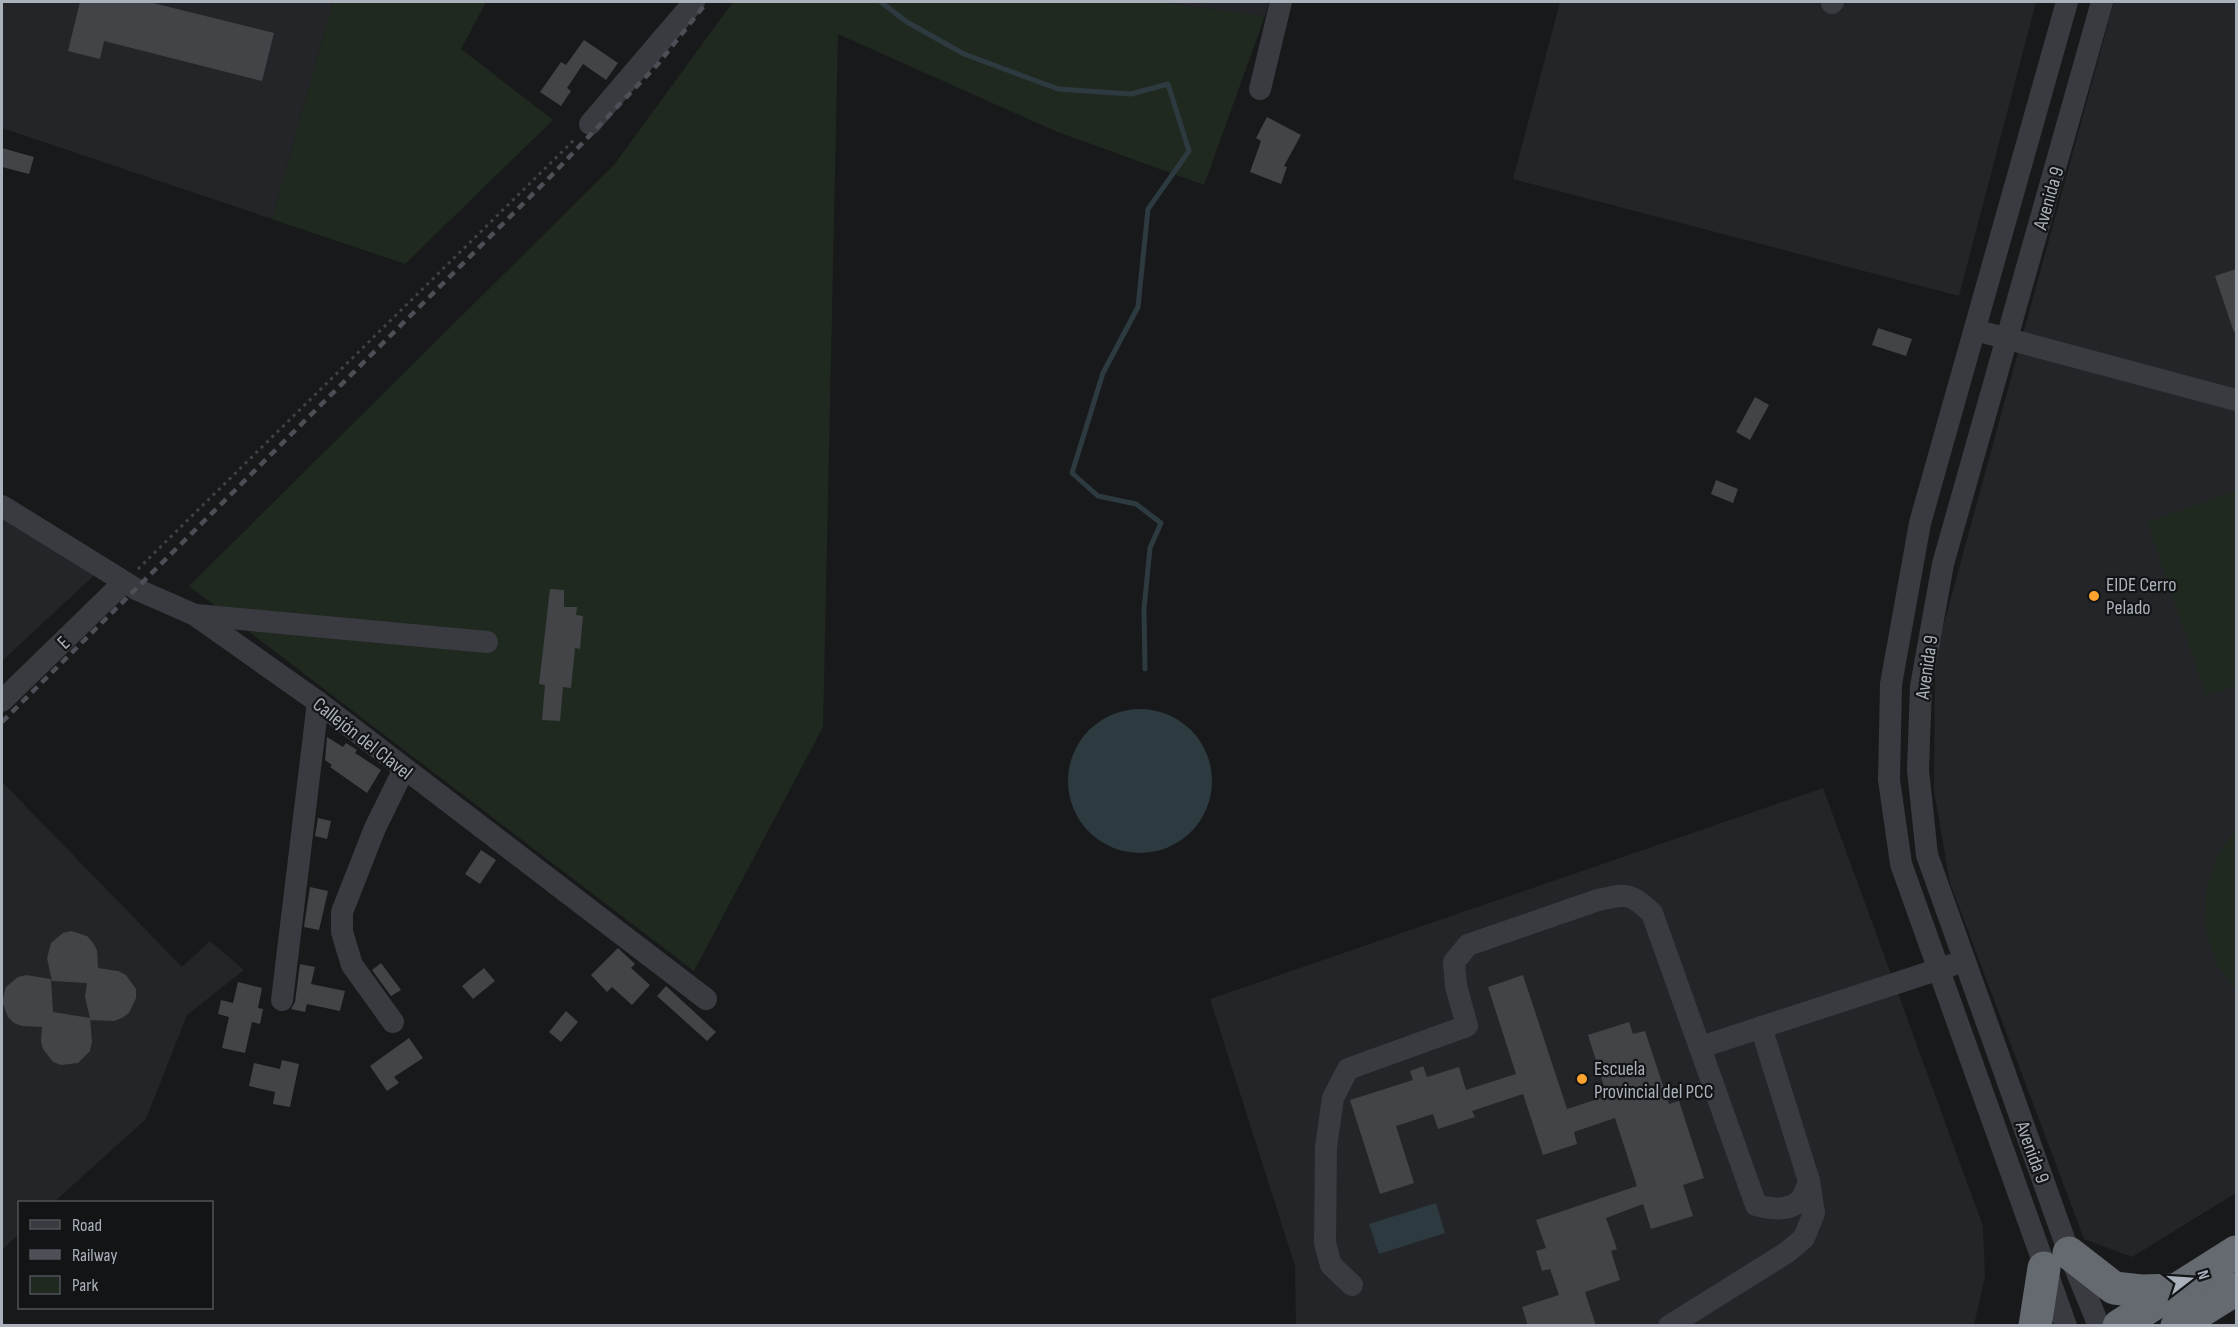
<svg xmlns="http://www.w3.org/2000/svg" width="2238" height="1327" font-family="'Sofia Sans Condensed',sans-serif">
<rect width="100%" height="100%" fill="#18191b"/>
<g fill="#242528">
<polygon points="2,2 333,2 272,219 2,128"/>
<polygon points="1159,2 1269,2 1265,16"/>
<polygon points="1560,2 2036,2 1959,296 1513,179"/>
<polygon points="2114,2 2236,2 2236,1193 2132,1257 2084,1239 1950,883 1934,791 1935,656"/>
<polygon points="2,507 102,568 2,661"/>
<polygon points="3,783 182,967 210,941 244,970 187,1015 146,1119 54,1202 20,1202 19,1234 2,1250"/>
<polygon points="1823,788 1983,1226 1985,1277 1974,1325 1296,1325 1295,1266 1210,999"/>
</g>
<g fill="#202920">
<polygon points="333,2 486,2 461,49 553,120 405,264 272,219"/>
<polygon points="733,2 1159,2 1265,16 1204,185 1055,131 838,34 823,727 694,971 189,586 614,165"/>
<polygon points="2236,491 2236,686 2206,696 2147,522"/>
<polygon points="2236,828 2236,991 2217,965 2205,928 2206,891 2218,855"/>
</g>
<g fill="#2d3a40">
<circle cx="1140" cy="781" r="72"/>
<polygon points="1436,1203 1445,1233 1379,1254 1369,1224"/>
</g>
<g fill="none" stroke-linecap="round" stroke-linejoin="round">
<polyline stroke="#2d3a40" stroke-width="5" points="881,2 907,22 964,54 1058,89 1131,94 1168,84 1189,151 1148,209 1138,307 1103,373 1072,473 1098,496 1136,504 1161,523 1150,548 1144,609 1145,669"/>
</g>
<g fill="#424448">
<polygon points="80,2 149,2 274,33 262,81 104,41 100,59 68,51"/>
<polygon points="584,40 618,63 606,80 583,64 567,88 571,91 561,106 540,92 561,62 566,65"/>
<polygon points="1267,117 1301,135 1284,166 1287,167 1281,184 1250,172 1261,141 1256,138"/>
<polygon points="2,148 34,157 29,174 2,167"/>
<polygon points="2236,269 2236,332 2234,332 2215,276"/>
<polygon points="1878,328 1912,339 1906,356 1872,345"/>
<polygon points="1755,397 1769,405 1750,440 1736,432"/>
<polygon points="1716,480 1738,489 1733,503 1711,494"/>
<polygon points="550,589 564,590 564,607 577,607 576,615 583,616 580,649 575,648 571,688 563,687 560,721 542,720 545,685 539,684"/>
<polygon points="327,737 343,747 346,743 357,750 355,753 381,770 367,793 330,767 332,765 325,760"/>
<polygon points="318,818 331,821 327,839 315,836"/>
<polygon points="481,850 496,860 480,884 465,874"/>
<polygon points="310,887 328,891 319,930 304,927"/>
<polygon points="71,931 87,936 93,943 97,950 98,968 118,971 126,975 136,989 136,998 129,1013 122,1018 114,1021 90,1020 90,1018 92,1042 90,1051 78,1063 61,1065 53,1062 43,1049 41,1042 42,1027 22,1026 14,1023 8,1017 2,1002 6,987 18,977 26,975 51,979 53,1012 90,1018 85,997 87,983 52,981 47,958 51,943 63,933"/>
<polygon points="618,948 635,964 631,968 650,985 632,1005 612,987 607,992 591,975"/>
<polygon points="381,963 401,990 391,996 372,970"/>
<polygon points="300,964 315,967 311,984 345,991 340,1011 307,1004 305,1012 291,1009 295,1002"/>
<polygon points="484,968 495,981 473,999 462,986"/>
<polygon points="1523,975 1567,1109 1607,1096 1588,1035 1629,1022 1633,1034 1645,1031 1669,1104 1679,1101 1704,1178 1683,1185 1693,1216 1651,1229 1643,1204 1606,1218 1617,1249 1611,1251 1620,1280 1585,1292 1596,1326 1528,1326 1522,1307 1559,1295 1550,1269 1542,1271 1536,1251 1546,1248 1536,1220 1637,1186 1615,1118 1574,1132 1577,1144 1543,1155 1523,1094 1472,1111 1475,1117 1438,1129 1433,1114 1396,1126 1414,1183 1380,1194 1350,1100 1413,1080 1410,1071 1423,1066 1427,1077 1459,1067 1466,1090 1516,1074 1488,987"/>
<polygon points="238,982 262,988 258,1008 263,1009 260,1024 252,1022 245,1053 222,1048 229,1017 218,1014 221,1000 233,1003"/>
<polygon points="666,986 716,1032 707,1041 657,996"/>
<polygon points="566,1011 578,1022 561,1042 549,1032"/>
<polygon points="409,1038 423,1058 394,1077 399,1083 387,1091 370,1066"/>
<polygon points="282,1060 299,1064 290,1107 273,1104 275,1092 249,1086 254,1063 280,1069"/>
</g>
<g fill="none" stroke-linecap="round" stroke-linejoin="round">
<polyline stroke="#3f4247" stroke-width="3" stroke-dasharray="3 4.5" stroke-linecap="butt" points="138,569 576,138"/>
<g stroke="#393b40" stroke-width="22">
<polyline points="1832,3 1833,2"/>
<polyline points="1260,89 1281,2"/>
<polyline points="590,124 694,2"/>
<polyline points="1975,330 2236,400"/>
<polyline points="2,506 136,589 195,615 318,702 706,999"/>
<polyline points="196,615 487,642"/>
<polyline points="2,701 124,582"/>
<polyline points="282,1000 318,702"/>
<polyline points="393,1022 352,965 342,932 342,912 375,828 404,769"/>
<polyline points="1701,1047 1952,965"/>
<path d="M1352,1285L1331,1265L1325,1243L1326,1147L1333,1098L1348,1069L1467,1026L1456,986L1454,962L1468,945L1598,900C1627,893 1630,893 1652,913L1756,1205C1770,1209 1791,1212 1801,1199C1805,1195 1807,1186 1809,1181L1761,1027"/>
<polyline points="1669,1326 1786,1253 1804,1238 1814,1213 1809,1181"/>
<polyline points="2066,1326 1901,864 1889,780 1891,684 1920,523 2067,2"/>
<polyline points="2099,1326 2069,1253 1927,855 1918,770 1921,686 1943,564 2102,2"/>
</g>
<g stroke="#656a71" stroke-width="33">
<polyline points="2069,1253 2114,1288 2141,1291 2176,1290"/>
<polyline points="2035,1326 2044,1268"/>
<polyline points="2119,1326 2236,1252"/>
<polyline points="2177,1326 2236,1289"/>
</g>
<polyline stroke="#4c4f55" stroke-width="4.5" stroke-dasharray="8 6" stroke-linecap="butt" points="2,722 551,176 658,64 707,2"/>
</g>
<g fill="#fda32e" stroke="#131416" stroke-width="2">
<circle cx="2094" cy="596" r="6"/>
<circle cx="1582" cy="1079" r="6"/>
</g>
<g text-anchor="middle" stroke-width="4.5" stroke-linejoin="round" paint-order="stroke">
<g font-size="20" fill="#aab1bb" stroke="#131416">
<text transform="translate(2048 198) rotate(-74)" y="7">Avenida 9</text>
<text transform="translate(63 642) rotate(-44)" y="7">E</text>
<text transform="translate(1926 667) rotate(-82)" y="7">Avenida 9</text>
<text transform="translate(363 738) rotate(38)" y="7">Callejón del Clavel</text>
<text transform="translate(2033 1152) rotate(70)" y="7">Avenida 9</text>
</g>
<g font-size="20" fill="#aab1bb" stroke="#131416" text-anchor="start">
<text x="2106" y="591">EIDE Cerro<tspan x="2106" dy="23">Pelado</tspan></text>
<text x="1594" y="1075">Escuela<tspan x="1594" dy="23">Provincial del PCC</tspan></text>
</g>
</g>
<rect width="2238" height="1327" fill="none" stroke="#aab1bb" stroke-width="6"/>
<rect x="18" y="1201" width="195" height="108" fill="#131416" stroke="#4f5358" stroke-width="1.5"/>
<rect x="30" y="1220" width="30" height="9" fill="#393b40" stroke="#4f5358" stroke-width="1.5"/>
<text x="72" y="1231" font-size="18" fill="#aab1bb">Road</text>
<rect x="30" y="1250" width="30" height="9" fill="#4c4f55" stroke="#4f5358" stroke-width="1.5"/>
<text x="72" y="1261" font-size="18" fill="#aab1bb">Railway</text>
<rect x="30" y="1276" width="30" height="18" fill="#202920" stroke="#4f5358" stroke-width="1.5"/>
<text x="72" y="1291" font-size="18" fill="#aab1bb">Park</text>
<g transform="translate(2190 1279) rotate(73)" stroke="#131416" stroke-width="4.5" paint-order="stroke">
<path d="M0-4.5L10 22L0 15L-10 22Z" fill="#aab1bb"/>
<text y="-9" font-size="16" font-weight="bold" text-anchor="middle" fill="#aab1bb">N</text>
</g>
</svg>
